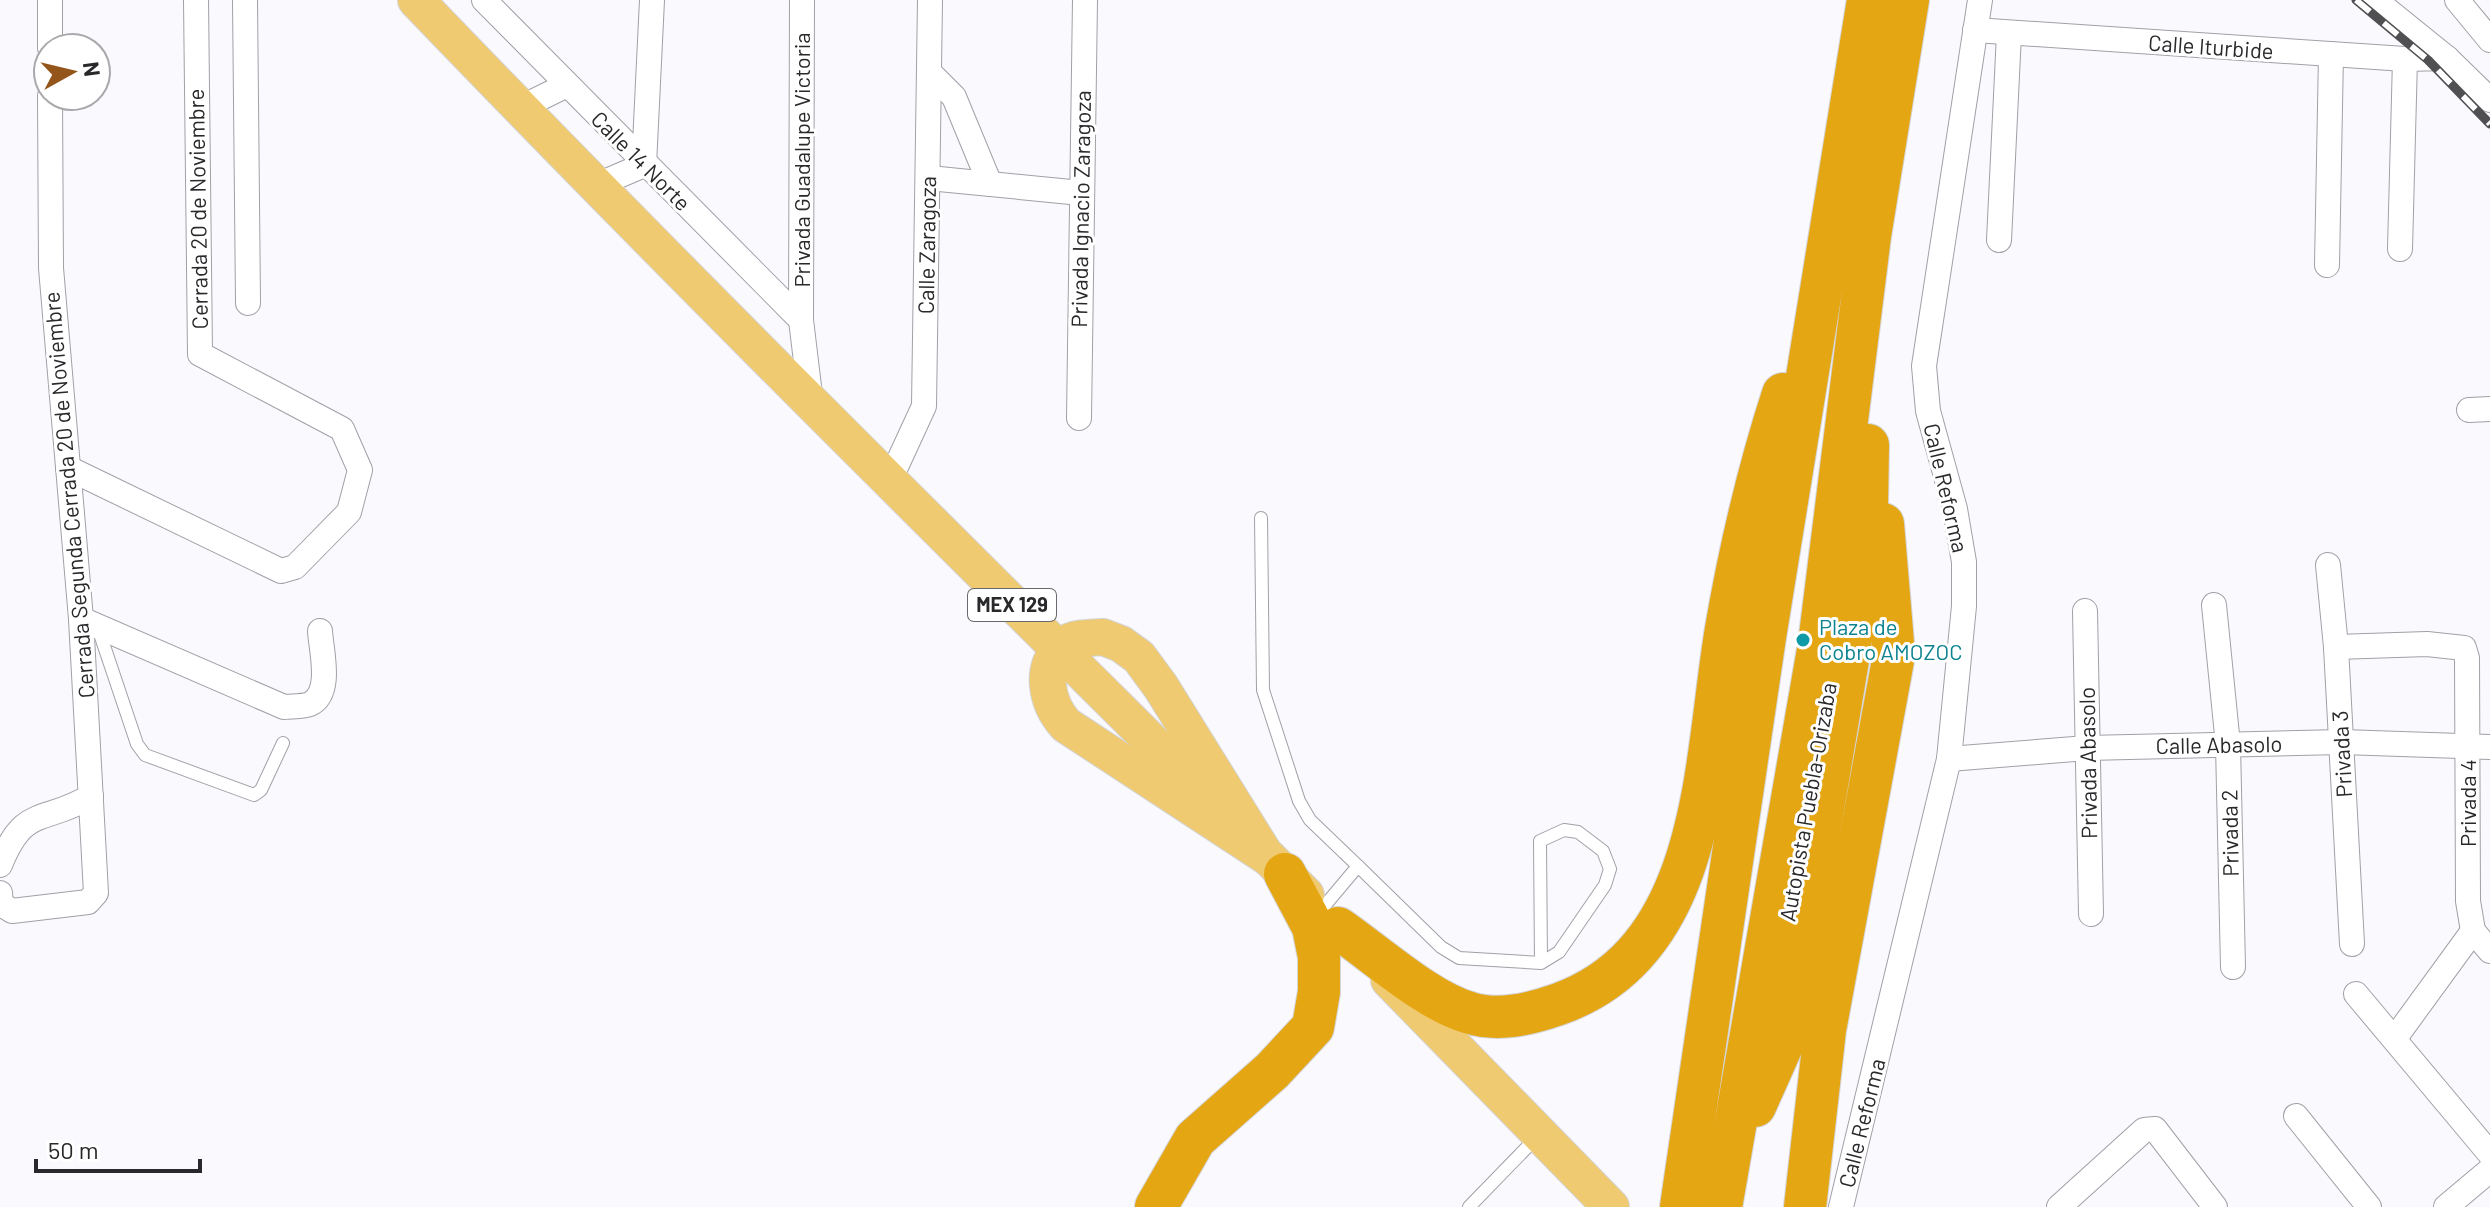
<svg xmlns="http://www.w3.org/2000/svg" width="2490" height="1207" font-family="Barlow,sans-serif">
<rect width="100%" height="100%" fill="#faf9fe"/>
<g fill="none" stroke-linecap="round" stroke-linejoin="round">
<g stroke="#a1a0a7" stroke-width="14">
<g id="service">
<polyline points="1261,518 1263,690 1299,801 1310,820 1358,866"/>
<polyline points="98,628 137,744 145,755 254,795 261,790 283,743"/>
<polyline points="1321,910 1358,866 1441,947 1459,958 1541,963 1559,952 1605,885 1610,869 1603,851 1578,832 1564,830 1540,841 1541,963"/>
<polyline points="1469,1207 1536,1138"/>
</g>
</g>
<g stroke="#a1a0a7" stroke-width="26">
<g id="minor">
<polyline points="50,0 50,48"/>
<polyline points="245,0 248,303"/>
<polyline points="484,0 801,320"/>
<polyline points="802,0 801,320 811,403"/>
<polyline points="2375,0 2447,58 2490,100"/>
<polyline points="2457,0 2490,40"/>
<polyline points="1975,30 2405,59 2447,58"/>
<polyline points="930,73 954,97 990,184"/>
<polyline points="520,108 567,85"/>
<polyline points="929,178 1081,193"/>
<polyline points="595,186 644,165 652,0"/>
<polyline points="1999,240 2009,34"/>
<polyline points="2400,249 2405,59"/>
<polyline points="2327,265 2331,54"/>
<polyline points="2469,410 2490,409"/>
<polyline points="1079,418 1085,0"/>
<polyline points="68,468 281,571 295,567 349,512 360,470 342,429 200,354 196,0"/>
<polyline points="889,482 924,406 930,0"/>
<polyline points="2328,565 2336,647 2352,944"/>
<polyline points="2214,605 2228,745 2233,967"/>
<polyline points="2085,611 2091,914"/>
<path d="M81,619L284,707C291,706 303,707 310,704C333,693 321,650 320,631"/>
<polyline points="2336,647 2427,644 2464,648 2467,658 2468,901 2473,931 2490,951"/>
<polyline points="1949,759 2087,748 2342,742 2490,747"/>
<path d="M0,865C25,803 44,825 91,796"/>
<polyline points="0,893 1,904 12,911 88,902 96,893 81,619 51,268 50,96"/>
<polyline points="2356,994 2490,1154"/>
<polyline points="2395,1038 2473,931"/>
<polyline points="2296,1116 2369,1207"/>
<polyline points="1841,1207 1949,759 1964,606 1964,562 1955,509 1928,411 1924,366 1980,0"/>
<polyline points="2059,1207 2144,1130 2155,1129 2215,1207"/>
<polyline points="2446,1207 2490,1170"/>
</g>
</g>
<g stroke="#d4d4d5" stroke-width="38">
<g id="primary">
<path d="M416,0C708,304 1008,598 1306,895"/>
<path d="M1103,637L1121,644L1139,657L1161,687L1266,856L1066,725C1047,704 1037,666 1065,644C1075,637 1091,638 1103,637Z"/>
<polyline points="1389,980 1611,1207"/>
</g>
</g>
<g stroke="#d4d4d5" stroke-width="44">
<g id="motorway">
<path d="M1338,928C1376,954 1427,1001 1470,1013C1499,1022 1531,1014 1559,1004C1710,950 1704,759 1726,629C1740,548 1758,471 1783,394"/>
<polyline points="1755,1106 1784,1041 1850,648 1867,505 1868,445"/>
<polyline points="1156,1207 1195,1139 1272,1071 1313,1027 1319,992 1319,957 1313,927 1285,874"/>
<polyline points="1681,1207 1765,637 1868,0"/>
<polyline points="1721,1207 1819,644 1870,236 1908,0"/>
<polyline points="1805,1207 1825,1030 1894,655 1883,524"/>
</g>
</g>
<use href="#service" stroke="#fff" stroke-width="12"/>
<use href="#minor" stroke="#fff" stroke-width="24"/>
<use href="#primary" stroke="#efca71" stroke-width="36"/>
<use href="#motorway" stroke="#e5a613" stroke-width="42"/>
<g stroke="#505053" stroke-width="9">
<polyline id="rail" points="2356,0 2428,60 2490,124"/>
</g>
<use href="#rail" stroke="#fff" stroke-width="6" stroke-dasharray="18" stroke-linecap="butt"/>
</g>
<circle fill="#0f9aa8" stroke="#fff" stroke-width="3" cx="1803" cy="640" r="8"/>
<g text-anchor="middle" stroke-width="6" stroke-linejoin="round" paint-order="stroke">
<rect fill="#fff" stroke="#69696b" stroke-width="2" x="968" y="589" width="88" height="32" rx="6"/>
<g font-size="20" font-weight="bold" fill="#29292c">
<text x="1012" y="612">MEX 129</text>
</g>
<g font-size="22" fill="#29292c" stroke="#fff">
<text transform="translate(2211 47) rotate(4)" y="8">Calle Iturbide</text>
<text transform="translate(802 160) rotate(-90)" y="8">Privada Guadalupe Victoria</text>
<text transform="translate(641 161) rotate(45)" y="8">Calle 14 Norte</text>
<text transform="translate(198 209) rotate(-91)" y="8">Cerrada 20 de Noviembre</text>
<text transform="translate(1081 209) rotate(-89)" y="8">Privada Ignacio Zaragoza</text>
<text transform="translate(927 245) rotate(-89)" y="8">Calle Zaragoza</text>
<text transform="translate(1946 488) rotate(77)" y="8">Calle Reforma</text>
<text transform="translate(69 495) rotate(-95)" y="8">Cerrada Segunda Cerrada 20 de Noviembre</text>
<text transform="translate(2219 745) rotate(-1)" y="8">Calle Abasolo</text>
<text transform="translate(2342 754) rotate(-93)" y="8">Privada 3</text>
<text transform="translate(2088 763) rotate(-91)" y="8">Privada Abasolo</text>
<text transform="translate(1808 802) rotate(-80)" y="8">Autopista Puebla-Orizaba</text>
<text transform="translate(2468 803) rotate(-90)" y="8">Privada 4</text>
<text transform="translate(2230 833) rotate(-91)" y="8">Privada 2</text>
<text transform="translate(1862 1123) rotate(-76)" y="8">Calle Reforma</text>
</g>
<g font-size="22" fill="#0d838f" stroke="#fff" text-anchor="start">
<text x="1819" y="635">Plaza de<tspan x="1819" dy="25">Cobro AMOZOC</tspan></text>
</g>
</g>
<g transform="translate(72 72) rotate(82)"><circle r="38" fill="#ffffff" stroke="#a9a9ab" stroke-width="2"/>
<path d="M0-6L14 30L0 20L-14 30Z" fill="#94551b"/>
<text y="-12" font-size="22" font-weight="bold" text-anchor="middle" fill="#29292c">N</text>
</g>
<path d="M36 1159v12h164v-12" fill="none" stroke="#29292c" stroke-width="4"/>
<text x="48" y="1159" font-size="24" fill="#29292c" stroke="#ffffff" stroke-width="6" paint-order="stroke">50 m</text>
</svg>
